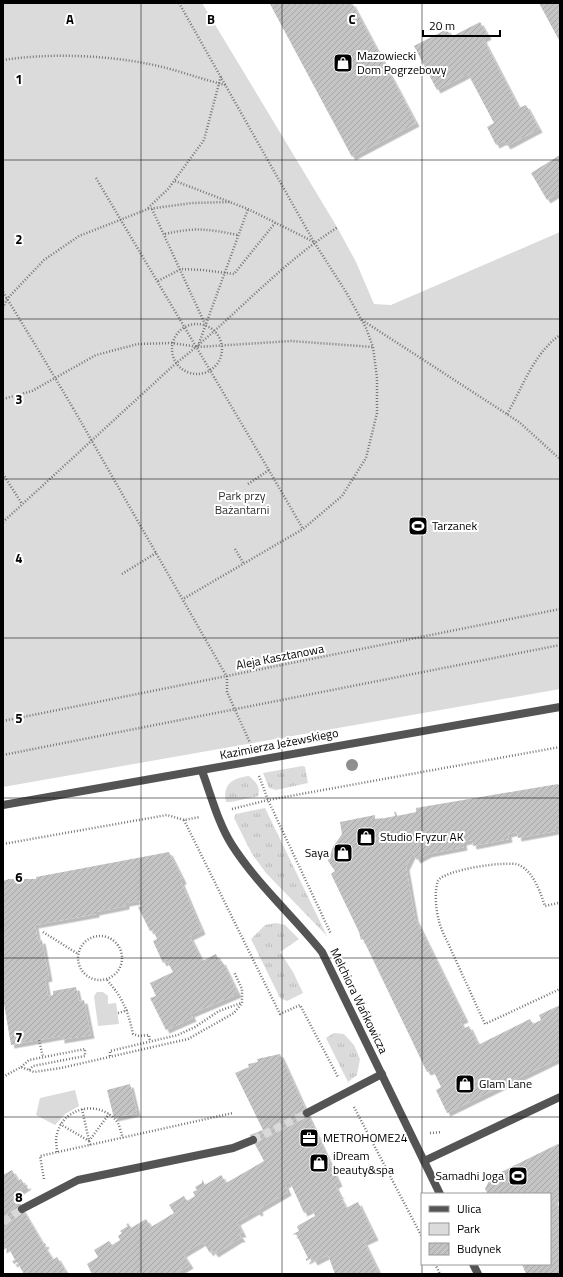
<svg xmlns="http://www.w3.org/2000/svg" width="563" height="1277" font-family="'Titillium Web',sans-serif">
<defs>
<pattern id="grass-tufts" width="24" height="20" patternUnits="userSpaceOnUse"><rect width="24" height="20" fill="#dbdbdb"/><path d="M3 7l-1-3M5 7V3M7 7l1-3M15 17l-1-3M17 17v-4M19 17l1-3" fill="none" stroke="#bababa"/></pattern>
<pattern id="building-hatch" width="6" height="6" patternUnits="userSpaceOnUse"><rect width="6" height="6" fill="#c4c4c4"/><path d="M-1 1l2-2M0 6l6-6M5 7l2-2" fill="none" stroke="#a7a7a7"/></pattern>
<filter id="shadow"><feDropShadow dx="3.5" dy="3.5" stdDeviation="0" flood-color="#0004"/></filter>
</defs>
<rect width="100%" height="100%" fill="#fff"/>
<g fill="url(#grass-tufts)">
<polygon points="302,766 305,767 308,783 276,790 269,788 263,773"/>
<path d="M249,776C256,782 261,787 258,796L231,802H226C222,783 234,778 249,776Z"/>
<polygon points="265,808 327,936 266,873 252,854 234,818 236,814"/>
<polygon points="276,923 285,925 299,939 280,952 293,972 303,993 287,1001 280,998 251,939 265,925"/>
<polygon points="334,1033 344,1034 354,1045 360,1059 357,1075 348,1082 326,1038"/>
</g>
<g fill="#dbdbdb">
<polygon points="3,3 202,3 337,227 356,262 374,304 391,305 560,232 560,689 3,787"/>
<polygon points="97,992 103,992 108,996 108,1004 116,1003 119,1024 98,1026 94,996"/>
<polygon points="75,1090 79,1106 65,1114 55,1125 36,1115 40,1098"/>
</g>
<g fill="url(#building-hatch)" filter="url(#shadow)">
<polygon points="272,3 352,3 416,123 352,157 270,4"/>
<polygon points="539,3 560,3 560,42"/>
<polygon points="480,22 488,36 483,39 519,108 526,105 539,129 507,146 504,141 496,145 487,127 494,123 468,74 437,90 414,46 447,29 451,37"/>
<polygon points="560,155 560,192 547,200 531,173"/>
<polygon points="558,784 560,787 560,825 555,826 556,831 518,838 517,832 508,834 509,839 473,846 472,840 463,842 464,847 428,854 417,860 413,853 406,867 415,918 465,1019 460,1021 463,1029 469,1026 478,1045 530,1019 533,1024 541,1020 539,1015 560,1005 560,1058 447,1113 436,1090 441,1087 433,1070 427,1072 363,939 361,940 359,932 331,874 335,871 328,861 333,847 342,834 340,822 375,815 375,819 385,818 395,816 394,812 396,812 397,816 416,812 416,808"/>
<polygon points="169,852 183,880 181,882 202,931 190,937 202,961 216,954 220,962 222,961 238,994 191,1014 193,1018 166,1030 150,998 156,996 150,983 173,972 167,961 163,963 153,941 157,939 153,930 150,931 138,907 141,906 139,901 126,903 126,906 96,912 96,914 35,925 38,941 42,940 49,978 45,979 48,996 53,995 53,991 76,987 79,1001 84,1000 91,1035 61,1040 61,1036 11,1045 3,998 3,881 9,879 36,879 36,877"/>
<polygon points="280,1054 339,1183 335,1185 339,1194 342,1194 339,1195 346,1208 358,1202 375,1237 364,1242 379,1273 335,1274 328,1255 314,1262 312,1258 306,1261 306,1259 308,1258 296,1234 294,1235 293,1234 299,1231 297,1227 299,1225 315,1216 312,1209 304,1213 290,1182 285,1185 288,1192 259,1209 260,1212 258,1213 256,1211 237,1222 243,1234 239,1234 242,1239 239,1239 215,1254 212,1250 210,1253 203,1242 183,1254 190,1265 175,1274 92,1274 87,1264 98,1257 94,1250 109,1241 112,1245 120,1240 118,1236 122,1233 120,1231 128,1226 126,1225 128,1223 131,1228 146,1219 151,1227 174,1213 169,1205 184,1196 187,1201 195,1196 193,1192 197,1190 195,1187 202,1183 202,1179 205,1185 221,1175 226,1183 264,1161 250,1135 263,1130 235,1073 249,1067 248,1064 258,1062 257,1059"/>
<polygon points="130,1084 137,1113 114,1118 107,1090"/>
<polygon points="560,1143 560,1197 554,1199 560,1212 560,1274 526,1274 522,1264 550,1264 550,1194 488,1194 485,1189 491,1177"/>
<polygon points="12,1170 18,1181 21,1179 25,1186 27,1185 28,1186 14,1195 43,1244 45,1243 46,1245 44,1246 53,1260 57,1257 66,1272 64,1274 24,1274 17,1262 14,1264 12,1261 15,1260 8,1247 3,1250 3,1175"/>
</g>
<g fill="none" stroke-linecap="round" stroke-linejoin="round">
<g stroke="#d9d9d9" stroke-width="8" stroke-dasharray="8 4" stroke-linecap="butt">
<polyline points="253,1140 307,1113"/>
<polyline points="3,1222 22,1209"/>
</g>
<g stroke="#767676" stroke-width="2.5" stroke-dasharray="1 2" stroke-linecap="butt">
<polyline points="179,3 314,242"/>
<path d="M3,60C48,53 105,55 149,64C175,69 200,79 226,85"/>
<path d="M96,178C165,295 235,411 303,529"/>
<polyline points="175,181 248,209 314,242 346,292 366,328 373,347 377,378 377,413 366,458 342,496 303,529 183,599"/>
<polyline points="148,208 168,189 204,140 221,76"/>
<polyline points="152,209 205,324"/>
<path d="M165,234C195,227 208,229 238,235"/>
<polyline points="158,281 181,269 203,270 234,274 275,223"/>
<polyline points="3,292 42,356"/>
<polyline points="3,308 7,299 44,260 79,236 148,209 192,203 231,202"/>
<polyline points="362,320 519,422 560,459"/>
<circle cx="197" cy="349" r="25"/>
<polyline points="198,346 248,209"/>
<polyline points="3,399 32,391 96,355 138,344 172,343 198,347 291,341 373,347"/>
<polyline points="73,408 227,677 227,692 251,745"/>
<path d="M507,414C523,387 533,354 560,335"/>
<polyline points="3,474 22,504"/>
<polyline points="248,484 269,470"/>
<path d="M3,522L175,364C231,321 278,265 338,227"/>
<polyline points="235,549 244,564"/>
<polyline points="122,574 156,553"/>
<polyline points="3,721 560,609"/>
<polyline points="3,755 560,645"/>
<polyline points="259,776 268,800 331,934"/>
<polyline points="232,809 268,800 560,747"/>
<polyline points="184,820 280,1014 300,1005 338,1077"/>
<polyline points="3,844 167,815 184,820 200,817"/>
<path d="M558,903L545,906C540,892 534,872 519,865C508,860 443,870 438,881C434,892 436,910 439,921C441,931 448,942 452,952C463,976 474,1000 485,1024L560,989"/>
<polyline points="43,932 78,954"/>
<circle cx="100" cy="958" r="22"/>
<path d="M107,980C123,998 128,1011 133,1034L139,1036L149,1035L150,1041"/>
<polyline points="118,1013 128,1010"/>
<polyline points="39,1040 43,1057"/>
<polyline points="110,1056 110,1051 178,1035 195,1027 219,1011 241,1003"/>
<polyline points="21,1067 29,1060 85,1049 85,1056 33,1066 29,1070"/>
<polyline points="3,1077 21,1067 34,1072 61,1068 188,1039 234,1013 242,1003 242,989 234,972"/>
<polyline points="354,1107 422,1237"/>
<polyline points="82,1109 90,1145"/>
<polyline points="60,1124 89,1141"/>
<polyline points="430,1133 442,1132"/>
<polyline points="89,1141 109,1114"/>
<path d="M57,1152C57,1146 55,1139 57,1134C64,1106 101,1099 118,1123C120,1127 121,1133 123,1138"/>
<polyline points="44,1179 40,1156 233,1113"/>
<polyline points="435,1264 440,1274"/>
</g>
<g stroke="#545454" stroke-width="8">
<path d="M202,771C211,795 218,823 232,845C257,884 293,916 322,952L440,1194"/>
<polyline points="3,805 560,707"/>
<polyline points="307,1113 382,1074"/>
<polyline points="424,1161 560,1097"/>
<polyline points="22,1209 78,1180 233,1148 253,1140"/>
<polyline points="473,1264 478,1274"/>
</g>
<polyline stroke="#767676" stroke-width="2.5" stroke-dasharray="1 2" stroke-linecap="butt" points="42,356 73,408"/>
</g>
<circle fill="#8e8e8e" cx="352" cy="765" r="6"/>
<path fill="none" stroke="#000" stroke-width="1" stroke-opacity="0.55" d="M141,3V1274M282,3V1274M422,3V1194M3,160H560M3,319H560M3,479H560M3,638H560M3,798H560M3,958H560M3,1117H560M422,1264V1274"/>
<defs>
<g id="shop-square" transform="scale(1)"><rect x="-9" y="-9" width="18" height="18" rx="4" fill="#000" stroke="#fff"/><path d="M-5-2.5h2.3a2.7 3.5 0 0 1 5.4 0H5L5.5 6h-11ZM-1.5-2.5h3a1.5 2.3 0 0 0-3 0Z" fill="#fff"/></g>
<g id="stadium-square" transform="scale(1)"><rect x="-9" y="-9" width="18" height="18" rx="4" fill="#000" stroke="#fff"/><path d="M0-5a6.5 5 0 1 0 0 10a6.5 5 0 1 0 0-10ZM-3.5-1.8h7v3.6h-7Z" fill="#fff"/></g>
<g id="office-square" transform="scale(1)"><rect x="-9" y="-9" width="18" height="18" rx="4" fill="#000" stroke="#fff"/><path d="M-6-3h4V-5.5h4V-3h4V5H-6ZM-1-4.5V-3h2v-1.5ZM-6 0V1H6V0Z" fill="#fff"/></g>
</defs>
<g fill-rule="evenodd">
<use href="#shop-square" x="343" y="63"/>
<use href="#stadium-square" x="418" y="526"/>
<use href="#shop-square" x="366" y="837"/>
<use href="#shop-square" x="343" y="853"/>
<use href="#shop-square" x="465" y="1084"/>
<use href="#office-square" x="309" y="1138"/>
<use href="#shop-square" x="319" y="1163"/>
<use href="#stadium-square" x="518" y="1176"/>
</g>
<g text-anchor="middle" stroke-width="4" stroke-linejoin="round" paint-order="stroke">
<g font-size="12" fill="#000" stroke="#fff" text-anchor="start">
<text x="357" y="60">Mazowiecki<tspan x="357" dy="14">Dom Pogrzebowy</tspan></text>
<text x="432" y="530">Tarzanek</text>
<text x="380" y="841">Studio Fryzur AK</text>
<text x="329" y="857" text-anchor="end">Saya</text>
<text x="479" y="1088">Glam Lane</text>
<text x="323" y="1142">METROHOME24</text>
<text x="333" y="1160">iDream<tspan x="333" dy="14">beauty&amp;spa</tspan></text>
<text x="504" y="1180" text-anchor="end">Samadhi Joga</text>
</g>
<g font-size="12" fill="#323232" stroke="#fff">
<text x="242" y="500">Park przy<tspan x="242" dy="14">Bażantarni</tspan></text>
</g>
<g font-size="12" fill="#000" stroke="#fff">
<text transform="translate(280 657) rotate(-11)" y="4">Aleja Kasztanowa</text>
<text transform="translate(279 744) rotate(-11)" y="4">Kazimierza Jeżewskiego</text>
<text transform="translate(359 1001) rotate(64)" y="4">Melchiora Wańkowicza</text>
</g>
</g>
<g font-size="13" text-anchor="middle" font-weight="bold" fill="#000" stroke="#fff" stroke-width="4" stroke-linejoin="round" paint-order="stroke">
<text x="70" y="24">A</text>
<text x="211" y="24">B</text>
<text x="352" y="24">C</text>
<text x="19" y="84">1</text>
<text x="19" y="244">2</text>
<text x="19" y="404">3</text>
<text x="19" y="563">4</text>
<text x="19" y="723">5</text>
<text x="19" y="882">6</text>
<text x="19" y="1042">7</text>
<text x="19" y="1202">8</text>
</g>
<rect width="563" height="1277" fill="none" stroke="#000000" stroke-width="8"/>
<rect x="421" y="1193" width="130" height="72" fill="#ffffff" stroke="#999999"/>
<rect x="429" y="1206" width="20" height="6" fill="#545454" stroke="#999999"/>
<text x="457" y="1213" font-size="12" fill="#000000">Ulica</text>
<rect x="429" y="1223" width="20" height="12" fill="#dbdbdb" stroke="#999999"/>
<text x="457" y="1233" font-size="12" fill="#000000">Park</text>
<rect x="429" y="1243" width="20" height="12" fill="url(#building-hatch)" stroke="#999999"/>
<text x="457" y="1253" font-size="12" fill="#000000">Budynek</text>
<path d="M423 30v6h77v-6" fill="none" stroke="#000000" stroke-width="2"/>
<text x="429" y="30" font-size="12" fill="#000000" stroke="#ffffff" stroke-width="3" paint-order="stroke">20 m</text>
</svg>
